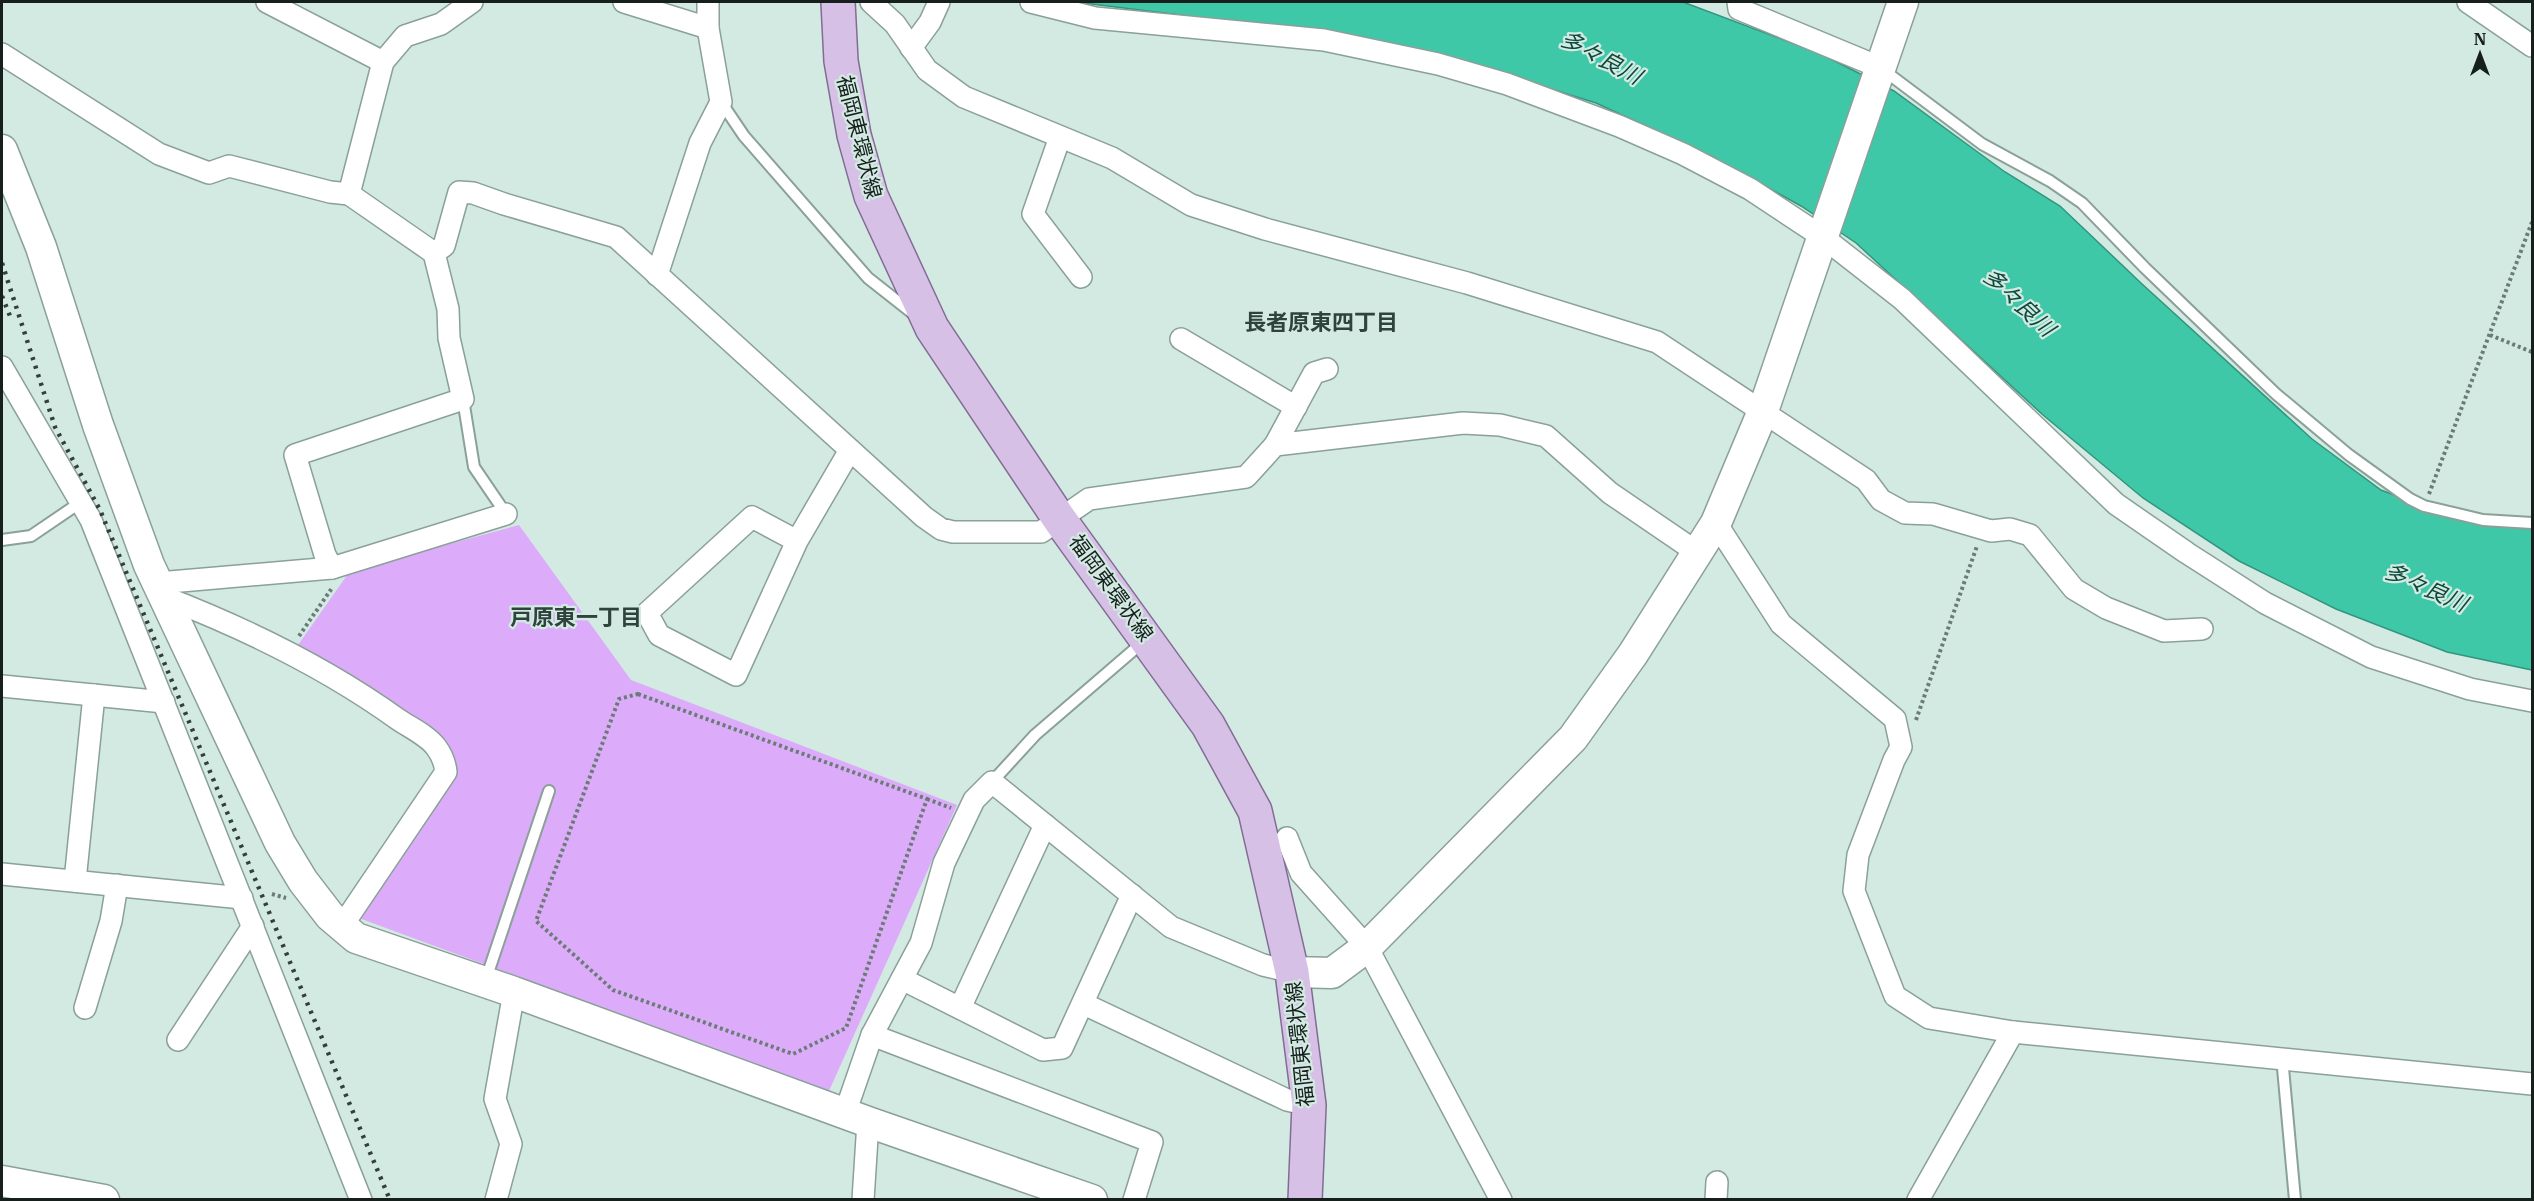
<svg xmlns="http://www.w3.org/2000/svg" width="2534" height="1201" font-family="'IBM Plex Serif','Noto Sans JP',serif">
<rect width="100%" height="100%" fill="#d2eae2"/>
<polygon fill="#dcacfa" points="519,525 631,680 957,805 829,1091 356,917 444,790 441,745 298,645 350,571"/>
<polygon fill="#3fc8a8" stroke="#33957e" stroke-width="1.5" points="1075,2 1683,2 1821,54 1894,91 2005,172 2060,206 2142,284 2312,439 2381,490 2462,521 2532,528 2532,670 2447,652 2336,609 2239,561 2143,498 2043,415 1856,243 1801,206 1711,156 1596,103 1465,62 1336,34"/>
<g fill="none" stroke-linecap="round" stroke-linejoin="round">
<g stroke="#8aa099" stroke-width="14">
<g id="lane">
<polyline points="1882,69 1982,144 2050,181 2082,203 2145,268 2276,394 2349,455 2410,499 2424,506 2483,520 2532,523"/>
<polyline points="721,102 744,136 868,278 915,315"/>
<polyline points="463,399 474,467 506,514"/>
<polyline points="2,540 31,536 81,502"/>
<polyline points="992,782 1035,735 1143,642"/>
<polyline points="485,982 549,791"/>
<polyline points="2282,1057 2295,1200"/>
</g>
</g>
<g stroke="#8aa099" stroke-width="24">
<g id="street">
<polyline points="267,2 383,62"/>
<polyline points="624,2 708,28"/>
<polyline points="871,2 895,24 927,70 964,97 1112,158 1191,205 1265,229 1467,283 1657,342 1866,480 1881,500 1905,513 1933,514 1991,531 2010,529 2030,535 2074,589 2106,608 2164,631 2202,629"/>
<polyline points="1031,2 1095,18 1324,40 1438,64 1507,84 1619,126 1683,154 1750,189 1824,238 1902,299 2116,504 2187,553 2265,603 2371,657 2470,689 2532,701"/>
<polyline points="1738,2 1739,9 1879,67"/>
<polyline points="2468,2 2532,46"/>
<polyline points="911,48 930,22 939,2"/>
<polyline points="2,54 159,154 209,173 229,166 330,192 349,194 434,253 444,246 459,192 473,193 504,204 616,237 924,517 941,529 953,532 1041,532 1089,499 1246,477 1275,445 1463,423 1500,425 1546,436 1610,493 1698,553"/>
<polyline points="1060,137 1033,214 1081,277"/>
<polyline points="349,194 383,62 405,36 441,24 472,2"/>
<polyline points="657,275 700,143 721,102 708,28 708,2"/>
<polyline points="1181,339 1296,407"/>
<polyline points="2,367 91,520 361,1200"/>
<polyline points="1275,445 1314,373 1327,369"/>
<polyline points="1716,523 1781,624 1895,719 1901,747 1894,760 1858,855 1854,891 1895,996 1929,1018 2013,1032 2532,1084"/>
<polyline points="797,541 752,517 647,613 659,635 736,675 797,541 850,450"/>
<polyline points="332,568 325,555 295,455 463,399 449,338 448,309 434,253"/>
<polyline points="158,583 332,568 506,514"/>
<path d="M164,597C247,629 327,668 399,720C411,728 428,736 436,747C442,755 445,763 446,772L342,926"/>
<polyline points="2,686 164,702"/>
<polyline points="1287,838 1301,873 1367,947 1501,1200"/>
<polyline points="2,874 242,898"/>
<polyline points="75,881 94,695"/>
<polyline points="902,979 1043,1050 1062,1048 1132,895"/>
<polyline points="1084,1004 1287,1100 1309,1105"/>
<polyline points="85,1008 111,921 117,885"/>
<polyline points="960,1008 1045,825"/>
<polyline points="872,1035 1152,1142 1134,1200"/>
<polyline points="178,1040 253,926"/>
<polyline points="845,1113 872,1035 921,943 944,863 974,800 992,782 1171,927 1263,965 1292,972"/>
<polyline points="496,1200 511,1144 495,1099 514,992"/>
<polyline points="863,1200 868,1122"/>
<polyline points="1716,1200 1717,1182"/>
<polyline points="1918,1200 2013,1032"/>
</g>
</g>
<g stroke="#8aa099" stroke-width="33">
<g id="secondary">
<polyline points="2,150 41,247 98,425 149,565 280,843 303,881 330,916 356,938 514,992 868,1122 1092,1200"/>
<polyline points="1292,972 1332,973 1367,947 1573,738 1633,654 1716,523 1763,411 1903,2"/>
<polyline points="2,1181 104,1200"/>
</g>
</g>
<g stroke="#836c94" stroke-width="36">
<polyline id="primary" points="838,2 841,61 854,135 871,196 932,328 1060,520 1208,725 1255,811 1292,972 1309,1105 1305,1200"/>
</g>
<g stroke="#6b7b76" stroke-width="4" stroke-dasharray="3 3" stroke-linecap="butt">
<polyline points="2490,335 2532,352"/>
<polyline points="2429,494 2532,222"/>
<polyline points="299,636 332,588"/>
<polygon points="638,694 927,799 846,1028 793,1054 613,990 536,921 619,699"/>
<polyline points="1916,720 1977,546"/>
<polyline points="927,799 951,808"/>
<polyline points="272,894 286,898"/>
</g>
<use href="#lane" stroke="#fff" stroke-width="10"/>
<use href="#street" stroke="#fff" stroke-width="21"/>
<use href="#secondary" stroke="#fff" stroke-width="30"/>
<use href="#primary" stroke="#d7c0e6" stroke-width="33"/>
<g stroke="#343f3c" stroke-width="4.5" stroke-dasharray="3 6" stroke-linecap="butt">
<polyline points="2,263 55,427 100,510 390,1200"/>
<polyline points="2,296 12,321"/>
</g>
</g>
<g text-anchor="middle" stroke-width="4.5" stroke-linejoin="round" paint-order="stroke">
<g font-size="21" fill="#161f1c" stroke="#d2eae2">
<text transform="translate(859 137) rotate(76)" y="7">福岡東環状線</text>
<text transform="translate(1111 588) rotate(54)" y="7">福岡東環状線</text>
<text transform="translate(1300 1044) rotate(-96)" y="7">福岡東環状線</text>
</g>
<g font-size="22" font-style="italic" fill="#0f493b" stroke="#d2eae2">
<text transform="translate(1601 57) rotate(28)" y="8">多々良川</text>
<text transform="translate(2019 302) rotate(43)" y="8">多々良川</text>
<text transform="translate(2426 587) rotate(24)" y="8">多々良川</text>
</g>
<g font-size="22" font-weight="bold" fill="#2f433d" stroke="#d2eae2">
<text x="1321" y="330">長者原東四丁目</text>
<text x="576" y="625">戸原東一丁目</text>
</g>
</g>
<rect width="2534" height="1201" fill="none" stroke="#161f1c" stroke-width="6"/>
<g transform="translate(2480 54)" stroke="#d2eae2" stroke-width="4.5" paint-order="stroke">
<path d="M0-4.5L10 22L0 15L-10 22Z" fill="#161f1c"/>
<text y="-9" font-size="16" font-weight="bold" text-anchor="middle" fill="#161f1c">N</text>
</g>
</svg>
